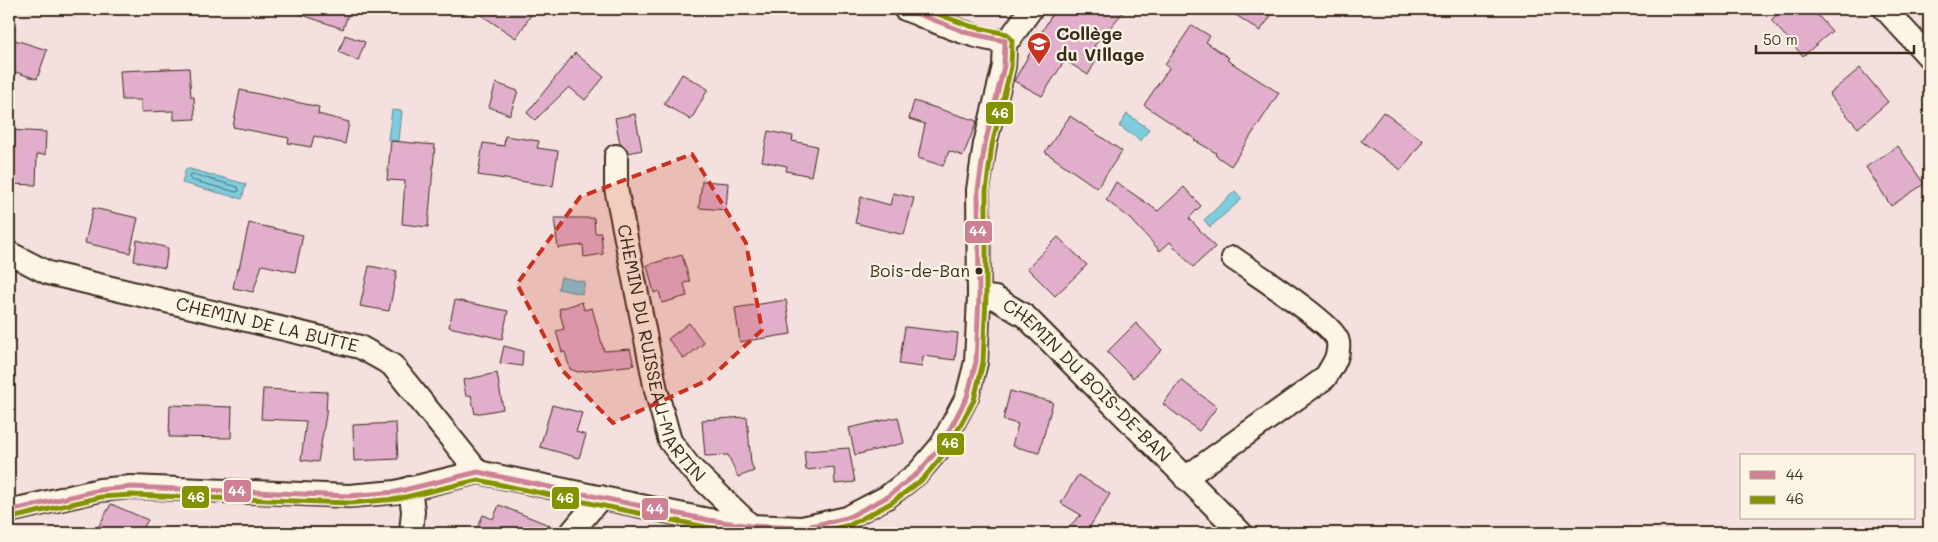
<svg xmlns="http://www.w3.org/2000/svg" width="1938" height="542" font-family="Mali,sans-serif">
<rect width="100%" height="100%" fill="#f4e0de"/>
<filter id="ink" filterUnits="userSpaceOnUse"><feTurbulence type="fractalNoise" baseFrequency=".02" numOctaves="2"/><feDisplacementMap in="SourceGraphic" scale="10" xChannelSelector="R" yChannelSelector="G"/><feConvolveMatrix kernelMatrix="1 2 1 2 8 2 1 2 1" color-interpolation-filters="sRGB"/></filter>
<g filter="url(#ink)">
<g fill="#7eccdd" stroke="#638b91">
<polygon points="392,110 402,111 399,141 388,140"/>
<polygon points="1127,114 1149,129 1141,141 1119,126"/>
<polygon points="186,168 246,184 242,199 182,183"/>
<polygon points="1235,191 1242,199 1210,227 1204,220"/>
<polygon points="561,277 585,282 582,294 558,289"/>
</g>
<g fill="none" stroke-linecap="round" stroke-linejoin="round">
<polygon stroke="#566b6a" stroke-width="1" points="192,174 238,187 239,191 236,192 191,180 189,177"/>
</g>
<g fill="#e1afcc" stroke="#3b2a1e">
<polygon points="292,9 350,9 343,29 291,11"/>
<polygon points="472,9 535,9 516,38"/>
<polygon points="1055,9 1126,9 1094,46 1101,52 1088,75 1065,60 1042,96 1014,81"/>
<polygon points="1227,9 1276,9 1260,31"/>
<polygon points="1784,9 1812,9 1832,31 1803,56 1771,20"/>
<polygon points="1192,25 1210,36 1206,42 1229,58 1227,60 1279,93 1231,166 1215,155 1216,153 1194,140 1195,139 1144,105 1169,68 1165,65"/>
<polygon points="345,35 365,42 358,61 339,52"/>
<polygon points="9,38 47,50 37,79 9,70"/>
<polygon points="575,53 604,77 585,100 569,87 535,120 527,113"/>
<polygon points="189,68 191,97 194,97 195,119 174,120 174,111 141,112 141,100 122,100 120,71"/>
<polygon points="1860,68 1888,102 1858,128 1829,94"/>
<polygon points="682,74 708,89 691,120 664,104"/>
<polygon points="496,83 518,91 510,115 489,107"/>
<polygon points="240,90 319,107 318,114 349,122 345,144 314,136 311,147 288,143 289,138 233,127"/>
<polygon points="914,101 977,121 963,156 949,151 943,166 918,158 925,124 909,119"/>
<polygon points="1383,112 1423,141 1401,170 1361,141"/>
<polygon points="635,114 642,150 628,153 627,149 620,144 615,118"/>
<polygon points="1070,116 1122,151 1097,188 1045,152"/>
<polygon points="9,130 46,132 45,155 37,154 36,185 9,184"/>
<polygon points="768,131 793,136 792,141 817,146 811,176 786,171 787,166 762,161"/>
<polygon points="505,136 539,141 537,148 558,151 553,186 478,175 483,143 504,146"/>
<polygon points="391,141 435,145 428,227 402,224 405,181 387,180"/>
<polygon points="1898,146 1924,184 1891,206 1866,167"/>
<polygon points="702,181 728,183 726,210 699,208"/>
<polygon points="1116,182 1158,211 1184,187 1201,206 1189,218 1215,247 1193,267 1170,242 1160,251 1131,219 1106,200"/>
<polygon points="893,193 914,198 904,235 855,223 861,197 890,205"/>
<polygon points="93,208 138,218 130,253 85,243"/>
<polygon points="554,218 594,218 595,233 601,233 603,254 584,257 583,245 558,248"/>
<polygon points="249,223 303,235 295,272 262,265 253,292 233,288 237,269 239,269"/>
<polygon points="1058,237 1087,265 1055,296 1027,268"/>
<polygon points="137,240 168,248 165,268 134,261"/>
<polygon points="682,255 690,282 684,283 687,296 662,303 659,291 654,293 647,265"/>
<polygon points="369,266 397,271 389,311 360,306"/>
<polygon points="455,300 508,311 502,339 449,327"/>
<polygon points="786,300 791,334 740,342 735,308"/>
<polygon points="582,302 584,310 592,308 604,351 630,349 634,365 578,372 570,369 565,352 562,352 556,331 564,329 559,309"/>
<polygon points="689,323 704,343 684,359 668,339"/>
<polygon points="1136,323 1162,350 1133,378 1107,352"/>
<polygon points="905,327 958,333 955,360 923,356 922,367 899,364"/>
<polygon points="504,346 523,351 522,366 500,363"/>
<polygon points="497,373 503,409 475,414 471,395 466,396 463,380"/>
<polygon points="1181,380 1217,407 1199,431 1163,404"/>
<polygon points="263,389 327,392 326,415 318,462 301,460 306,421 261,419"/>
<polygon points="1010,391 1053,402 1039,453 1012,446 1018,424 1003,420"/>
<polygon points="170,405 232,407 231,438 169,437"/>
<polygon points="552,405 582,413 576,432 586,435 579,458 540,447"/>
<polygon points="747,417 751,463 754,471 738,477 728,455 705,456 702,420"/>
<polygon points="898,417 904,443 855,455 849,428"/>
<polygon points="396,423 398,459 354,461 353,425"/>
<polygon points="849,448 855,482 835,484 834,467 806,470 804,451"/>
<polygon points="1078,475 1110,494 1086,533 1062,533 1081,515 1061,503"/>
<polygon points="111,504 148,520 140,533 95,533"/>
<polygon points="499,505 559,529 558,533 475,533 483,515 493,519"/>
</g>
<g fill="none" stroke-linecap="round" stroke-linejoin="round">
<g stroke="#3b2a1e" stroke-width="26">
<g id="minor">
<path d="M905,9C933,20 975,40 1005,41"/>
<polyline points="1885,9 1929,57"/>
<polyline points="1005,41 1011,37 1031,9"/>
<path id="s1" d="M616,156V188L656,390L670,441L689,466L751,526"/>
<path id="s2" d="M9,253L48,273L360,347L392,365L478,472"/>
<path id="s3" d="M979,296L995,298L1025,316L1241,533"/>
<path d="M1185,478L1325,378C1332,366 1340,357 1338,342C1336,325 1251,271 1233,258"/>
<polyline points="410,488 413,511 411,533"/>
<polyline points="9,511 100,490 131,487 349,496 396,492 478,472 708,520 751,526 802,528 847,518 887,497 918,473 941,446 967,397 976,362 979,296 978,190 985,144 1004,66 1005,41"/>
<polyline points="571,533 601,497"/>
</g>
</g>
<use href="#minor" stroke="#fcf5e5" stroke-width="22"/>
<g stroke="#fcf5e5" stroke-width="9">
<g id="bus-1">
<polyline points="905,9 968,33 1005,41"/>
<polyline points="9,511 100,490 131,487 349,496 396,492 478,472 708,520 751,526 802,528 847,518 887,497 918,473 941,446 967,397 976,362 979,296 978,190 985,144 1004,66 1005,41"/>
</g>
</g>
<g stroke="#fcf5e5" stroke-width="9">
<g id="bus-2">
<polyline points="11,518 101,497 131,495 350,503 397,499 478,480 706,527 749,533"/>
<polyline points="813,533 850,525 891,503 923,479 947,450 974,400 983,362 986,296 986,191 992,145 1011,67 1012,40 1007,34 970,26 924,9"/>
</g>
</g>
<use href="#bus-1" stroke="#ce8194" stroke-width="5"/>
<use href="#bus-2" stroke="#859200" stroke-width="5"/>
</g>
</g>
<path fill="#c8321e" fill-opacity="0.2" stroke="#c8321e" stroke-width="4" stroke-dasharray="10 6" stroke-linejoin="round" d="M692,154L746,243L762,330L708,380L613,423L562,370L517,284L580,197Z"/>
<defs>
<g id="school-pin" transform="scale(1.25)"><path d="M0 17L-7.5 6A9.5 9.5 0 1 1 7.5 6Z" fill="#c8321e" stroke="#fcf5e5"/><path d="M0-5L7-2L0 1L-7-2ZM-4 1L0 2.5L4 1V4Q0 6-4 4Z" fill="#fff"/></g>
</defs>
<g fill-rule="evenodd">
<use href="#school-pin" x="1039" y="44"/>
</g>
<circle fill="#3b2a1e" stroke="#fcf5e5" stroke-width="2" cx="979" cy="271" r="4.5"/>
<g text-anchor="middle" stroke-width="4.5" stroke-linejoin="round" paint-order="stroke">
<g font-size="17" fill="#3b2a1e" stroke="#fcf5e5" text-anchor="end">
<text x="970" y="277">Bois-de-Ban</text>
</g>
<g font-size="18" font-weight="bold" fill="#3b2a1e" stroke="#fcf5e5" text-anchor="start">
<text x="1056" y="40">Collège<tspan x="1056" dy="21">du Village</tspan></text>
</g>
<g font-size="18" fill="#3b2a1e" stroke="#fcf5e5">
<text dy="6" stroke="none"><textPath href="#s2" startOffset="269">CHEMIN DE LA BUTTE</textPath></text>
<text dy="6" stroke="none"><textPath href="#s1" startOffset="205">CHEMIN DU RUISSEAU-MARTIN</textPath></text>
<text dy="6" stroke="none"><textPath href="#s3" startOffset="140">CHEMIN DU BOIS-DE-BAN</textPath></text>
</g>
</g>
<g stroke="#fcf5e5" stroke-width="2">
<rect x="985" y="101" width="29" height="24" rx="5" fill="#859200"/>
<rect x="964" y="220" width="29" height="24" rx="5" fill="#ce8194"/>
<rect x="936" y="432" width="29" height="24" rx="5" fill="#859200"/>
<rect x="223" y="479" width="29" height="24" rx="5" fill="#ce8194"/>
<rect x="181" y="485" width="29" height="24" rx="5" fill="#859200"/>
<rect x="551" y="486" width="29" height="24" rx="5" fill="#859200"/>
<rect x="641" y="497" width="28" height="24" rx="5" fill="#ce8194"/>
</g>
<g font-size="14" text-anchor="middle" font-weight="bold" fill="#fff">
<text x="1000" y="118">46</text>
<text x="978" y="236">44</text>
<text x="950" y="448">46</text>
<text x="237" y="496">44</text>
<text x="196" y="502">46</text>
<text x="565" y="503">46</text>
<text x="655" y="514">44</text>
</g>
<rect width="1938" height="542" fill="none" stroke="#fcf5e5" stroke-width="30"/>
<rect x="15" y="15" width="1908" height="512" fill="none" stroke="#3b2a1e" stroke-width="2" filter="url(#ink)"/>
<rect x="1740" y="454" width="175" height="65" fill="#fcf5e5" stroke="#afa495"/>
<rect x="1750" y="471" width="25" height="8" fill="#ce8194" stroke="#afa495"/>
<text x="1786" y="480" font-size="15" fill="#3b2a1e">44</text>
<rect x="1750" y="496" width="25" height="8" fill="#859200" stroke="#afa495"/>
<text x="1786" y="504" font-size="15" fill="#3b2a1e">46</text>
<path d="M1756 45v8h158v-8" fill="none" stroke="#3b2a1e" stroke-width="2.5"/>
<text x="1763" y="45" font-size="15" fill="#3b2a1e" stroke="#fcf5e5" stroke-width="4" paint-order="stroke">50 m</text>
</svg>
